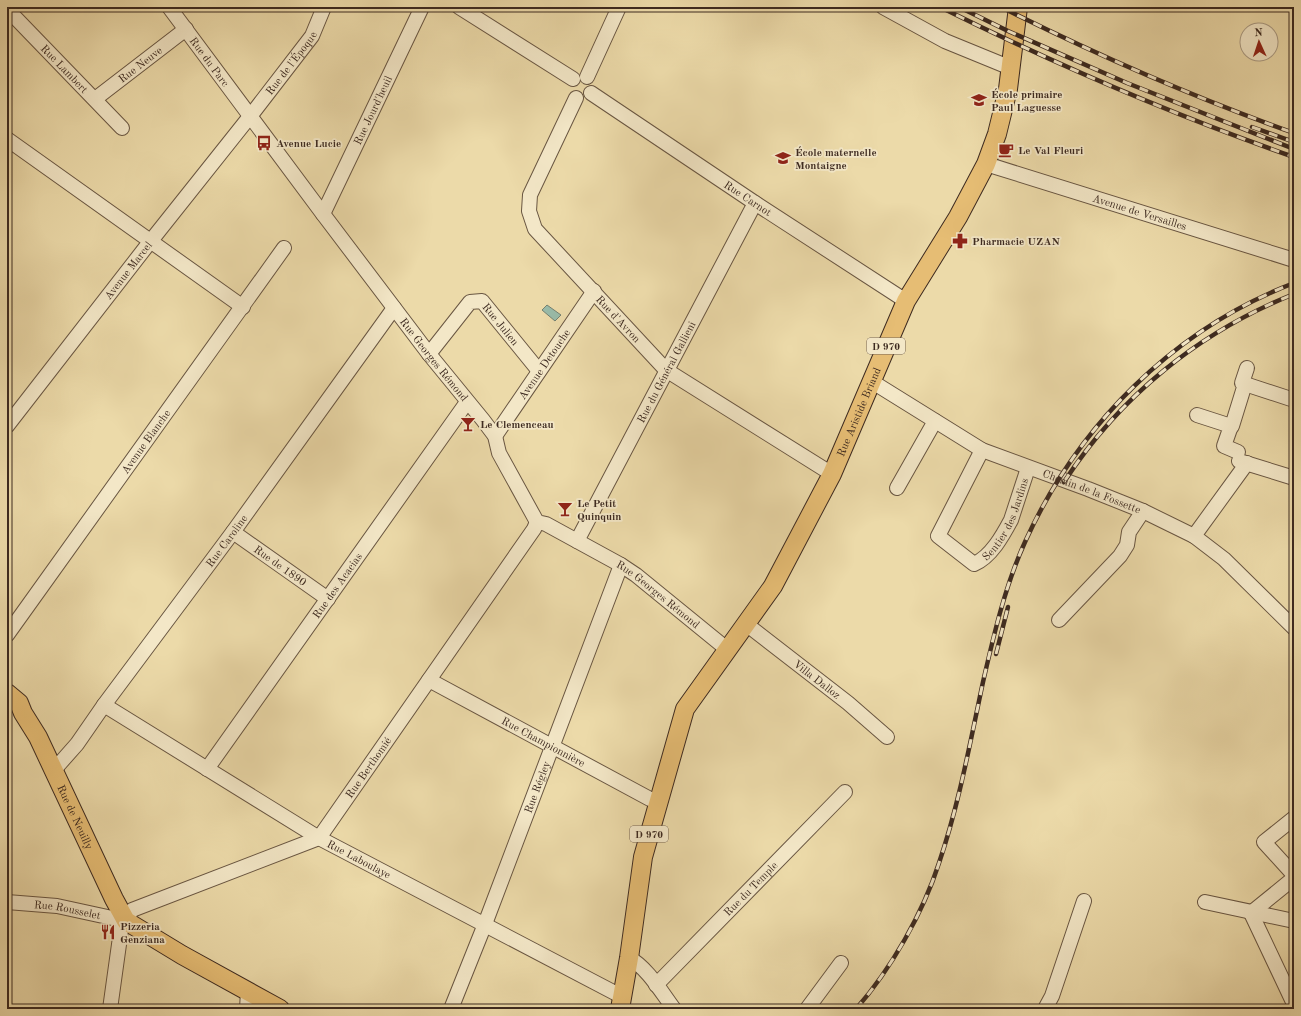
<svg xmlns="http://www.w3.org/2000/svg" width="1301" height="1016" font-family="'Old Standard TT',serif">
<rect width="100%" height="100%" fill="#ecdaa9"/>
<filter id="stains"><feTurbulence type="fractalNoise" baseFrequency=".005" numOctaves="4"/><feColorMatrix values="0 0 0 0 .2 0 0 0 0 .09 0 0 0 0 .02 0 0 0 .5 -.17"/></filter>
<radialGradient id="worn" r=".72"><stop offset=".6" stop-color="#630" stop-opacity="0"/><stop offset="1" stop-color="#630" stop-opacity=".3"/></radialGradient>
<polygon fill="#99bba9" stroke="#748172" points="547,305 561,315 555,321 542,310"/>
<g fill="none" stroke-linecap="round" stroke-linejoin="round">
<g stroke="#695642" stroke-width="16">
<g id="minor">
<path id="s1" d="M169,7L323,214L429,354L483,420L495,436L499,453L537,522L546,524L621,565L636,575L728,650"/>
<polyline points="459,7 573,79"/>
<polyline points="883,7 945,41 1011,68"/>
<path id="s2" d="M7,9L122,128"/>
<polyline points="587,77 619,7"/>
<path id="s3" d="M591,93L755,203L906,301"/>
<path id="s4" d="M576,98L530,195L529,211L535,229L666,370L832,474"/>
<path id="s5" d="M95,99L186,29"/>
<polyline points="7,139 243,307"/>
<path id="s6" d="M986,164L1294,260"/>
<path id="s7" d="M323,214L422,7"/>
<path id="s8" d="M429,354L470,302L482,301L539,371"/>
<path id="s9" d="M871,381L982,450L1088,489L1143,511L1194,536L1224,559L1294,628"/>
<polyline points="1245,384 1294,400"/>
<polyline points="1197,415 1231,426 1224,446 1238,452"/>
<path id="s10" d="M7,426L146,247L255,110L312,36L324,7"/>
<polyline points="1231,426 1232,426 1245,384 1242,383 1247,368"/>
<path id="s11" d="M495,436L594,291"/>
<path id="s12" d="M982,450L938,536L974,564C991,557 1003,535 1011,520L1028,468"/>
<polyline points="1239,461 1294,478"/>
<polyline points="897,488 935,421"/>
<path id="s13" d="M233,532L328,599"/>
<polyline points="1194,536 1247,463"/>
<path id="s14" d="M577,541L755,203"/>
<polyline points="1059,620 1120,556 1127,545 1129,532 1143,511"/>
<path id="s15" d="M746,624L848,703L887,737"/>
<path id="s16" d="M7,635L284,248"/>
<path id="s17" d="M429,680L650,799L658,802"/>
<path id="s18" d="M104,705L319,838L617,994L622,999"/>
<path id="s19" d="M207,769L467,402"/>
<path id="s20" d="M54,770L77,744L104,705L233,532L394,308"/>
<polyline points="1294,818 1264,842 1294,875"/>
<path id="s21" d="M7,902L57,906L126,921"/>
<polyline points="1205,902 1294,921"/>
<polyline points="1251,913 1294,1004"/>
<polyline points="1251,913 1294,878"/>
<path d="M629,958C647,967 662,993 674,1009"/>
<path id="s22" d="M656,985L845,792"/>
<path id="s23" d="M110,1009L121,930L132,910L319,838L534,529L537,522"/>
<polyline points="247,1009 248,991"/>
<path id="s24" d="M451,1009L485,924L621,565"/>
<polyline points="807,1009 841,963"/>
<polyline points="1045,1009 1052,996 1084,901"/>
</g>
</g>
<g stroke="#3d2a20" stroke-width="20">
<g id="major">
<path id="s25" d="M7,693L19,703L23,713L38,737L114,899L126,921L182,955L280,1009"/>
<path id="s26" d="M620,1009L629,958L643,857L685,709L773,586L832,474L906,301L958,217L986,164L997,134L1008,89L1018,7"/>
</g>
</g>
<use href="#minor" stroke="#f3e7c7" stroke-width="14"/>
<use href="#major" stroke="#e6bd74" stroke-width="18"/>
<g stroke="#3d2a20" stroke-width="4.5">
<g id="rail">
<path d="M940,7C1055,64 1173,115 1294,157"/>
<polyline points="959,7 1008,31 1127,83 1294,149"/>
<path d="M1001,7C1097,55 1193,97 1294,133"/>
<polyline points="1252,127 1294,142"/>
<path d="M1064,482C1120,396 1199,332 1294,294"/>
<polyline points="996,654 1008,607"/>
<path d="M856,1009C891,969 923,913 939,863C959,804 970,743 983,682C994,634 1005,586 1025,542C1078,425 1174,329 1294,283"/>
</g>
</g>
<use href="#rail" stroke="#f3e7c7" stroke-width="3" stroke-dasharray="9" stroke-linecap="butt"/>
</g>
<defs>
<g id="school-bare" transform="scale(1.2)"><path d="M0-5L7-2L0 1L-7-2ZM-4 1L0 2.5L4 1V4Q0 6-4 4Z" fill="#8f2418" stroke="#f3e7c7" stroke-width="2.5" paint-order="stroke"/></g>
<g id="bus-bare" transform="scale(1.2)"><path d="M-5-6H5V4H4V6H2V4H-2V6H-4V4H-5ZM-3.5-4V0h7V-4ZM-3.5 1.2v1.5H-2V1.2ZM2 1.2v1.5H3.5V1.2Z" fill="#8f2418" stroke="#f3e7c7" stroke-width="2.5" paint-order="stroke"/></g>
<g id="cafe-bare" transform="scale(1.2)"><path d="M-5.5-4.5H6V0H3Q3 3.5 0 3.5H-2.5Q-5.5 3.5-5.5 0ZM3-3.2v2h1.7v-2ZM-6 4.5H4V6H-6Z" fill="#8f2418" stroke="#f3e7c7" stroke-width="2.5" paint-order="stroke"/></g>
<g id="pharmacy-bare" transform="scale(1.2)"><path d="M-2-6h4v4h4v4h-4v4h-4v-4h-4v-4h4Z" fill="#8f2418" stroke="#f3e7c7" stroke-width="2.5" paint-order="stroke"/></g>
<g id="bar-bare" transform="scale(1.2)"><path d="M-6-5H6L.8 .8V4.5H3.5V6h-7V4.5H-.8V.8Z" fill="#8f2418" stroke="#f3e7c7" stroke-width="2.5" paint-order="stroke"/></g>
<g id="restaurant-bare" transform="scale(1.2)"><path d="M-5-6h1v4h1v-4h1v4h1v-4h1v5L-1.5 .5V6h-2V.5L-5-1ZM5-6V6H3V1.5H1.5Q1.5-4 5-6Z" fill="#8f2418" stroke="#f3e7c7" stroke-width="2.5" paint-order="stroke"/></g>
</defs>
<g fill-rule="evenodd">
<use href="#school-bare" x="979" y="100"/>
<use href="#bus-bare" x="264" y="143"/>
<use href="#cafe-bare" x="1006" y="150"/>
<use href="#school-bare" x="783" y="158"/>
<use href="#pharmacy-bare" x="960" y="241"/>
<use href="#bar-bare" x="468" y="424"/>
<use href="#bar-bare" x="565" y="509"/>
<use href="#restaurant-bare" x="108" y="932"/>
</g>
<g text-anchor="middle" stroke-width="3.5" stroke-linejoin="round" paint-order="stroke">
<g fill="#f3e7c7" stroke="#746352" stroke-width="1">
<rect x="867" y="338" width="38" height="16" rx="3"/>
<rect x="630" y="826" width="38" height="16" rx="3"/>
</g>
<g font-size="10" font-weight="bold" fill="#3d2a20">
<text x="886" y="350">D 970</text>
<text x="649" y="838">D 970</text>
</g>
<g font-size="11" fill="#3d2a20" stroke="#f3e7c7">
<text dy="4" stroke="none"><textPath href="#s1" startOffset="68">Rue du Parc</textPath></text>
<text dy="4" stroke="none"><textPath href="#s10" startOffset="461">Rue de l'Époque</textPath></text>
<text dy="4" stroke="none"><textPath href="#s5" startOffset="57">Rue Neuve</textPath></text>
<text dy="4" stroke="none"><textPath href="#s2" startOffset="83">Rue Lambert</textPath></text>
<text dy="4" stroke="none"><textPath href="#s7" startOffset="115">Rue Jourd'heuil</textPath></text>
<text dy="4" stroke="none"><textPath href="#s3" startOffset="189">Rue Carnot</textPath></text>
<text dy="4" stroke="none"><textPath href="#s6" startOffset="161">Avenue de Versailles</textPath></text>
<text dy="4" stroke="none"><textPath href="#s10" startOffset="197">Avenue Marcel</textPath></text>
<text dy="4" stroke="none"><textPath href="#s4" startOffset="265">Rue d'Avron</textPath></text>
<text dy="4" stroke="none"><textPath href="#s8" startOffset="108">Rue Julien</textPath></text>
<text dy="4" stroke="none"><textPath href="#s1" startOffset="441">Rue Georges Rémond</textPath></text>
<text dy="4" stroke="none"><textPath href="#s11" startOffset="87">Avenue Detouche</textPath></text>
<text dy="4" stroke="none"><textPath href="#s14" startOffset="191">Rue du Général Gallieni</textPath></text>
<text dy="4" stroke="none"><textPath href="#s26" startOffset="653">Rue Aristide Briand</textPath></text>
<text dy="4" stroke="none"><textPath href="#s16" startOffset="238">Avenue Blanche</textPath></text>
<text dy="4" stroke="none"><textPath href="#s9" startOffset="248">Chemin de la Fossette</textPath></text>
<text dy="4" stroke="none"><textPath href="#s12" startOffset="199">Sentier des Jardins</textPath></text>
<text dy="4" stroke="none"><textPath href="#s20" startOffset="287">Rue Caroline</textPath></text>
<text dy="4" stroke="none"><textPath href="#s13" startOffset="58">Rue de 1890</textPath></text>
<text dy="4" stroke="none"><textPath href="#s19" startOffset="225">Rue des Acacias</textPath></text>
<text dy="4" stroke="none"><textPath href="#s1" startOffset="777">Rue Georges Rémond</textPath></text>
<text dy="4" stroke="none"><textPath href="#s15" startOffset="90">Villa Dalloz</textPath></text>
<text dy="4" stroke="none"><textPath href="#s17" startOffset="130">Rue Championnière</textPath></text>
<text dy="4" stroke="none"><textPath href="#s23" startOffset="389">Rue Berthomié</textPath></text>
<text dy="4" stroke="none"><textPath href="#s24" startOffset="238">Rue Régley</textPath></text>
<text dy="4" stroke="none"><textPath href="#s25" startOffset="143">Rue de Neuilly</textPath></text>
<text dy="4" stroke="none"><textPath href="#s18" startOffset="298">Rue Laboulaye</textPath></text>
<text dy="4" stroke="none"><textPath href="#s22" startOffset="135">Rue du Temple</textPath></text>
<text dy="4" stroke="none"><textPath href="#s21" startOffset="61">Rue Rousselet</textPath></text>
</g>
<g font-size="11" font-weight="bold" fill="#3d2a20" stroke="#f3e7c7" text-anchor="start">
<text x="991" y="98">École primaire<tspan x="991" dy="13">Paul Laguesse</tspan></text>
<text x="276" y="147">Avenue Lucie</text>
<text x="1018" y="154">Le Val Fleuri</text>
<text x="795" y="156">École maternelle<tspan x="795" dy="13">Montaigne</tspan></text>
<text x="972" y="245">Pharmacie UZAN</text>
<text x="480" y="428">Le Clemenceau</text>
<text x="577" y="507">Le Petit<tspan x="577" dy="13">Quinquin</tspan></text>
<text x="120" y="930">Pizzeria<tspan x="120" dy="13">Genziana</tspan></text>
</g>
</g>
<rect width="1301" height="1016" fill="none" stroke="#ecdaa9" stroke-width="24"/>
<rect x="8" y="8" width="1285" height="1000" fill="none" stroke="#3d2a20" stroke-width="2"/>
<rect x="12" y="12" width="1277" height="992" fill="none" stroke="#3d2a20"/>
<g transform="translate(1259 42) rotate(357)"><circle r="19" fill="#f3e7c7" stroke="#aa9b84"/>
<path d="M0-3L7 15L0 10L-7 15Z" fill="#8f2418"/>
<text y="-6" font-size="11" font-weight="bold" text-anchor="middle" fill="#3d2a20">N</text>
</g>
<rect width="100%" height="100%" filter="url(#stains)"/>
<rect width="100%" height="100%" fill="url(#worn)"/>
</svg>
